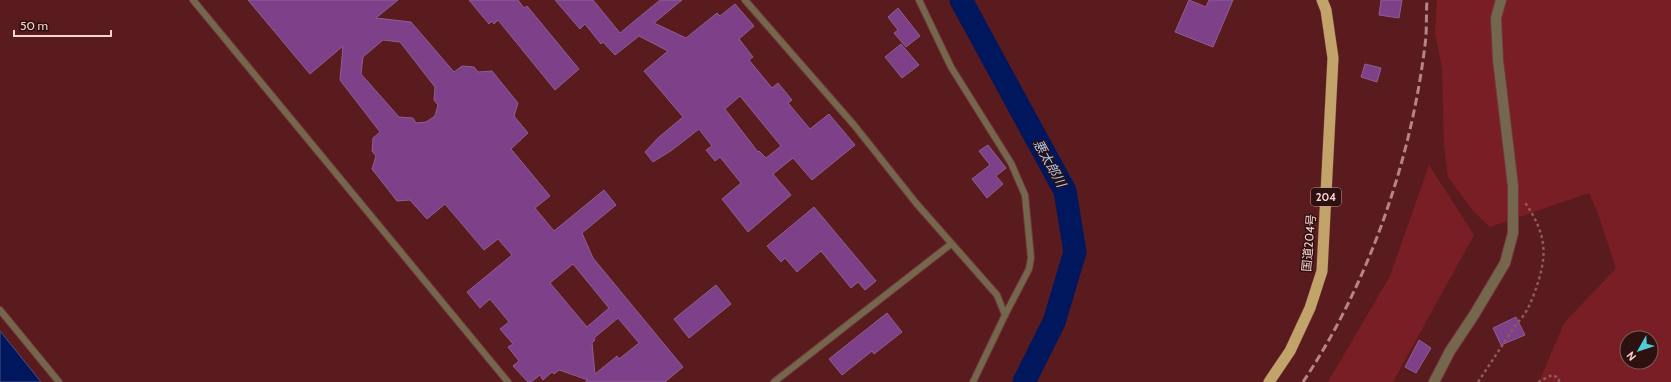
<svg xmlns="http://www.w3.org/2000/svg" width="1671" height="382" font-family="Cabin,'Noto Sans JP',sans-serif">
<rect width="100%" height="100%" fill="#591b1d"/>
<g fill="#791e24" fill-rule="evenodd">
<path d="M1437,0H1671V382H1539L1564,323L1616,268L1598,214L1589,193L1490,227L1473,211L1448,177L1444,146L1442,68L1435,33ZM1627,338H1651V362H1627Z"/>
<polygon points="1429,165 1474,235 1393,382 1328,382 1390,276"/>
</g>
<polygon fill="#00165d" stroke="#4b4f80" points="0,331 41,382 0,382"/>
<g fill="none" stroke-linecap="round" stroke-linejoin="round">
<polyline stroke="#00165d" stroke-width="23" points="961,0 1065,191 1075,252 1054,322 1024,382"/>
</g>
<g fill="#7e4088" stroke="#8c6092" fill-rule="evenodd">
<path d="M248,0H398L376,18L411,22L454,72L462,66L474,67L478,72L492,71L518,103L514,116L528,133L511,149L550,196L535,208L554,231L604,190L616,205L582,233L593,258L683,367L665,382H585L588,380L559,370L554,374L552,372L543,380L540,375L531,382H528L513,366L519,361L508,347L513,344L500,329L509,322L490,299L480,308L467,292L512,255L498,239L484,250L445,204L427,219L410,200L397,201L372,169L376,156L372,151L373,138L380,132L340,80L343,46L310,74ZM383,40L400,42L435,87L434,100L438,105L435,116L426,122L416,123L413,118L399,117L361,74L363,57ZM573,264L609,308L587,327L550,283ZM618,318L639,343L619,359L617,356L595,374L592,343L595,340L594,338Z"/>
<polygon points="469,0 518,0 524,8 527,6 579,69 555,90 498,20 494,24 492,21 489,24"/>
<path d="M555,0H593L620,33L660,0H682L654,23L686,38L717,13L720,16L735,4L754,26L739,39L753,57L749,60L772,88L778,83L792,100L788,103L810,129L829,114L855,145L812,180L793,158L773,174L791,195L748,232L722,199L741,183L720,157L715,161L706,150L712,146L699,129L672,150L653,162L645,152L659,137L683,117L644,71L668,51L639,36L615,55L603,42L601,44L585,24L580,29ZM740,96L781,146L766,158L759,151L758,152L725,109Z"/>
<polygon points="1189,0 1206,7 1209,0 1233,0 1213,47 1175,32"/>
<polygon points="1381,0 1402,0 1399,18 1379,15"/>
<polygon points="898,8 920,36 906,47 894,33 898,30 888,17"/>
<polygon points="901,44 919,65 902,78 885,57"/>
<polygon points="1365,64 1381,68 1377,82 1361,77"/>
<polygon points="988,145 1006,168 996,176 1003,184 987,198 972,179 990,165 979,151"/>
<polygon points="814,207 876,281 865,290 858,282 851,288 821,251 797,272 785,258 781,262 767,246"/>
<polygon points="716,285 731,304 689,338 674,319"/>
<polygon points="887,313 902,332 874,354 872,351 842,375 829,359"/>
<polygon points="1516,317 1525,335 1501,345 1493,328"/>
<polygon points="1419,340 1431,348 1416,373 1405,367"/>
</g>
<g fill="none" stroke-linecap="round" stroke-linejoin="round">
<g stroke="#73383a" stroke-width="8">
<g id="service">
<polyline points="193,0 508,382"/>
<polyline points="745,0 854,125 916,203 997,295 1005,315"/>
<polyline points="919,0 951,67 1011,163 1025,195 1031,258 1029,269 1005,315 973,382"/>
<polyline points="0,310 59,382"/>
<polyline points="774,382 951,244"/>
</g>
</g>
<g stroke="#73383a" stroke-width="12">
<polyline id="minor" points="1434,382 1450,351 1474,315 1505,263 1513,233 1513,186 1498,60 1496,18 1501,0"/>
</g>
<g stroke="#73383a" stroke-width="12">
<polyline id="trunk" points="1269,382 1290,351 1310,308 1322,271 1333,58 1326,10 1322,0"/>
</g>
<g stroke="#90595a" stroke-width="2.5" stroke-dasharray="3 3" stroke-linecap="butt">
<path d="M1478,382L1517,323C1525,316 1530,305 1534,294C1548,256 1548,236 1524,201"/>
<polyline points="1538,382 1552,375 1559,378 1559,382"/>
</g>
<use href="#service" stroke="#75674e" stroke-width="6"/>
<use href="#minor" stroke="#75674e" stroke-width="10"/>
<use href="#trunk" stroke="#c2a369" stroke-width="11"/>
<path stroke="#b58484" stroke-width="3" stroke-dasharray="8 4" stroke-linecap="butt" d="M1303,382C1368,285 1411,161 1425,45C1427,31 1426,15 1427,0"/>
</g>
<g text-anchor="middle" stroke-width="3" stroke-linejoin="round" paint-order="stroke">
<rect fill="#2d1111" stroke="#bd9997" stroke-width="1" x="1311" y="188" width="30" height="18" rx="3"/>
<g font-size="11" font-weight="bold" fill="#fbd3d1">
<text x="1326" y="201">204</text>
</g>
<g font-size="12" fill="#fbd3d1" stroke="#2d1111">
<text transform="translate(1309 243) rotate(-85)" y="4">国道204号</text>
</g>
<g font-size="13" font-style="italic" fill="#abc2eb" stroke="#2d1111">
<text transform="translate(1050 163) rotate(61)" y="5">悪太郎川</text>
</g>
</g>
<g transform="translate(1639 350) rotate(231)"><circle r="19" fill="#2d1111" stroke="#7f5f5e"/>
<path d="M0-3L7 15L0 10L-7 15Z" fill="#51ccd5"/>
<text y="-6" font-size="11" font-weight="bold" text-anchor="middle" fill="#fbd3d1">N</text>
</g>
<path d="M14 30v6h97v-6" fill="none" stroke="#fbd3d1" stroke-width="2"/>
<text x="20" y="30" font-size="12" fill="#fbd3d1" stroke="#2d1111" stroke-width="3" paint-order="stroke">50 m</text>
</svg>
